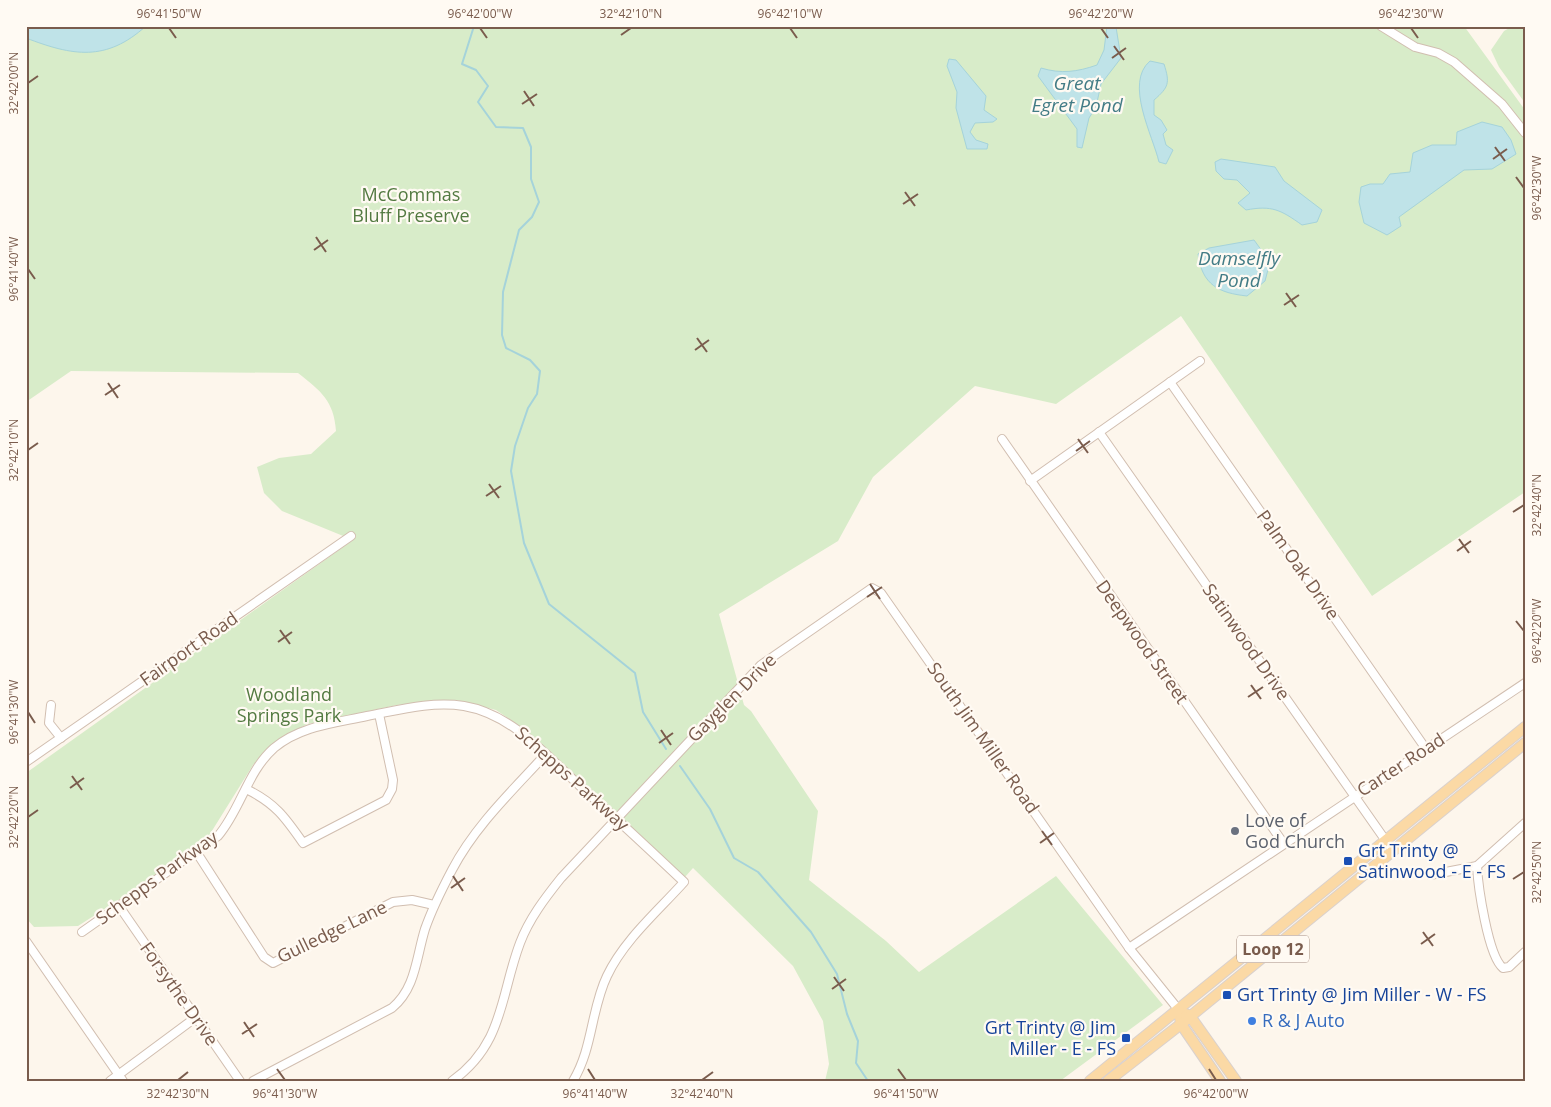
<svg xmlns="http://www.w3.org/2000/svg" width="1551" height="1107" font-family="'Open Sans',sans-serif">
<rect width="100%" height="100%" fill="#fdf6ec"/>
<g fill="#d8ecc9">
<path d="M26,26H1464L1525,110V492L1372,596L1181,316L1056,404L975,386L873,477L838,541L719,614L744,705L751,711L818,811L809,880L886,941L919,972L1056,876L1163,1005L1060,1081H825L829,1064L823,1021L793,966L693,868L685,877L524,729L496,710L456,700L397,705L308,724L285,735L268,748L253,765L210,834L162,872L78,926L34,927L26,918V773L353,540L282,511L264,493L257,467L279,458L311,454L336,431C334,401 321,391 298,373L71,371L26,402Z"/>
<polygon points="1513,26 1525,26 1525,103 1499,67 1491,50 1504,31"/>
</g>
<g fill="#bfe3e8" stroke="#a5d3da">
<path d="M26,26H146C106,62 73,56 26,38Z"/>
<path d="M1107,26L1116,27L1121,58L1101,84L1096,107L1089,118L1082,148L1077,147V129L1038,76L1041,68C1061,74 1077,72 1097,65L1104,50Z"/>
<polygon points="949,59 956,60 986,96 984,110 997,119 993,122 975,123 970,132 976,140 988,144 987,149 967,149 956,108 957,92 947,66"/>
<path d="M1150,61L1164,64C1170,83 1169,87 1154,100V115L1161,120L1167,130L1163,134L1166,145L1173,150L1166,164L1159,162C1153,136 1124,83 1150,61Z"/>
<polygon points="1482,122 1502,127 1511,140 1516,154 1492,169 1464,170 1399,217 1401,226 1387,235 1364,223 1359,202 1361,187 1370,184 1383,184 1390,174 1410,172 1413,153 1432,145 1456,145 1457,132"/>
<path d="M1221,159L1275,167L1284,181L1322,210L1317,222L1302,225C1281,210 1272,205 1246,210L1238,203L1250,193L1237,180L1224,179L1216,171L1215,162Z"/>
<path d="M1254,240L1270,262L1265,281L1247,296C1219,293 1202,285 1198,254L1209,248Z"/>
</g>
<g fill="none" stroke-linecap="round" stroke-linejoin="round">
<g stroke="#a5d3da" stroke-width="2">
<polyline points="474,26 462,64 476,70 488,86 478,102 496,127 523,128 531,147 531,179 539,202 532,217 519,230 503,292 502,335 506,348 530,360 540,371 537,394 528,408 515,446 511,471 524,543 549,604 635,673 643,712 666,749"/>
<polyline points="680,766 710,809 734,858 758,872 811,932 837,974 847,1014 858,1041 856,1063 868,1081"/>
</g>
<g stroke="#d1beb0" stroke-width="10">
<g id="minor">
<polyline points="1381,26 1415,47 1438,53 1454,62 1502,104 1525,133"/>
<polyline points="1170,382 1426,749"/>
<polyline points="1099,432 1393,851"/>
<polyline points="1002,439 1284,844"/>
<polyline points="1030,481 1200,361"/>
<polyline points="51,705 49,723 61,738"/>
<polyline points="26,762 351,536"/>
<path d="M246,789C275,803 285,817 303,843L386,800L392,789L393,780L379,714"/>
<polyline points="197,853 264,957 273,963 393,902 412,900 434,905"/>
<path d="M1477,866C1478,886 1488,956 1503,968L1509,967L1525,952"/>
<polyline points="1430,875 1477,866 1525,823"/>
<polyline points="119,906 240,1081"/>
<path d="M82,932L218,836C241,809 247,772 274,748C300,726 335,723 367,716C399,710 431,701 464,706C512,714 547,756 581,787C616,818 650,850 684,882C658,911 624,940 607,976C591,1009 593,1048 573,1081"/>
<polyline points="26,941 123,1081"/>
<polyline points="1129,948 1525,683"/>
<polyline points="110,1081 195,1018"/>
<path d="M253,1081L392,1008C416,988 416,958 425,929C432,909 442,889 452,870C475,826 512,791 546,754"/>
<path d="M452,1081C504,1044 500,996 520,943C529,919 545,898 561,878L761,665L872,588L881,593L1129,948L1178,1009"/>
</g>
</g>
<g stroke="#dad1cd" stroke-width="12">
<g id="major">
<polyline points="1186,1014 1190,1016 1236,1081"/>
<polyline points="1180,1017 1181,1024 1220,1081"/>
<polyline points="1090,1081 1525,727"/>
<polyline points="1108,1081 1181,1024 1525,743"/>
</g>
</g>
<use href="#minor" stroke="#fff" stroke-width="8"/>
<use href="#major" stroke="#fbd9a5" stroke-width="10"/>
</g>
<path fill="none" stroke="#7a5c4d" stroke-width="2" d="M169,28L176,38M480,28L487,38M790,28L797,38M1101,28L1108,38M1411,28L1418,38M621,35L631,28M1114,46L1124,60M1112,58L1126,48M28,83L38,76M524,91L534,106M522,104L537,94M1495,147L1505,161M1493,159L1507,149M1516,177L1524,188M905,192L915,206M903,204L918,194M316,237L326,252M314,250L328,240M28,269L35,279M1286,293L1296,307M1284,305L1299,295M697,338L707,352M695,350L709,340M108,383L118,398M105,395L120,385M1078,439L1088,453M28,450L38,443M1076,451L1090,441M489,484L499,498M486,496L501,486M1513,512L1524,505M1459,539L1469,553M1457,551L1471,541M870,584L880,599M867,597L882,587M1516,621L1524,631M280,630L290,644M278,642L292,632M1251,685L1261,699M1248,697L1263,687M28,712L35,723M661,730L671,745M659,743L673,733M72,776L82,790M70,788L84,778M28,817L38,810M1042,831L1052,845M1040,843L1054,833M453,876L463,891M1513,879L1524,872M451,888L465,878M1423,932L1433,946M1421,944L1435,934M834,977L844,991M832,989L846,979M244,1022L254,1037M242,1034L257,1024M277,1069L285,1080M588,1069L595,1080M898,1069L906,1080M1209,1069L1216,1080M178,1080L188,1072M702,1080L713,1072"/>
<circle fill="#6b7280" stroke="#fffaf3" stroke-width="2" cx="1235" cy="831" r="5"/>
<g fill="#1a4fb4" stroke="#fffaf3" stroke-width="2">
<rect x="1343" y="856" width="10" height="10" rx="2.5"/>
<rect x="1222" y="990" width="10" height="10" rx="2.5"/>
<rect x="1121" y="1033" width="10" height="10" rx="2.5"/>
</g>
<circle fill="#3f7fe0" stroke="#fffaf3" stroke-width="2" cx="1252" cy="1021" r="5"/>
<g text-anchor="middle" stroke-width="4.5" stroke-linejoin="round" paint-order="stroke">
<rect fill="#fffaf3" stroke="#a28b7f" stroke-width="1" x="1237" y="935.5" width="72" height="27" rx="4"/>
<g font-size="16" font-weight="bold" fill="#7a5c4d">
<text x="1273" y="955">Loop 12</text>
</g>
<g font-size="18" fill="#537a41" stroke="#fffaf3">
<text x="411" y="201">McCommas<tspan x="411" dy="21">Bluff Preserve</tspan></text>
<text x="289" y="701">Woodland<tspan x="289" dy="21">Springs Park</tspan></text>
</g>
<g font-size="18" fill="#7a5c4d" stroke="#fffaf3">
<text transform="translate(1298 565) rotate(55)" y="6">Palm Oak Drive</text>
<text transform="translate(1142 642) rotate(55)" y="6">Deepwood Street</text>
<text transform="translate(1246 642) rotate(55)" y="6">Satinwood Drive</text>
<text transform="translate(189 649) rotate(-35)" y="6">Fairport Road</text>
<text transform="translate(732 698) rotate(-45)" y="6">Gayglen Drive</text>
<text transform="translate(983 738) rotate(55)" y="6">South Jim Miller Road</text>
<text transform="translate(1401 765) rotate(-33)" y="6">Carter Road</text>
<text transform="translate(572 779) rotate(42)" y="6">Schepps Parkway</text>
<text transform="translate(157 878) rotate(-36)" y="6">Schepps Parkway</text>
<text transform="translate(332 932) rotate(-26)" y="6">Gulledge Lane</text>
<text transform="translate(179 994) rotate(55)" y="6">Forsythe Drive</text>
</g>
<g font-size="18" fill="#5b616d" stroke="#fffaf3" text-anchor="start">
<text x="1245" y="827">Love of<tspan x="1245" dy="21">God Church</tspan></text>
</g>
<g font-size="18" fill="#164399" stroke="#fffaf3" text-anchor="start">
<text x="1358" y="857">Grt Trinty @<tspan x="1358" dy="21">Satinwood - E - FS</tspan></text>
<text x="1237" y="1001">Grt Trinty @ Jim Miller - W - FS</text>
<text x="1116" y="1034" text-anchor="end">Grt Trinty @ Jim<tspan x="1116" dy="21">Miller - E - FS</tspan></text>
</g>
<g font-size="18" fill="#366cbe" stroke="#fffaf3" text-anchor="start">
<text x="1262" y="1027">R &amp; J Auto</text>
</g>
<g font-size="19" font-style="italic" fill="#437c86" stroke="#fffaf3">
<text x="1077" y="90">Great<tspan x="1077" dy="22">Egret Pond</tspan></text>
<text x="1239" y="265">Damselfly<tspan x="1239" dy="22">Pond</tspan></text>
</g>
</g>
<rect width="1551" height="1107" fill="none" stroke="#fffaf3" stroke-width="55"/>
<rect x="28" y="28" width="1496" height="1052" fill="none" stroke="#7a5c4d" stroke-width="2"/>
<g font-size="12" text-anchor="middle" fill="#7a5c4d">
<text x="169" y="18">96°41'50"W</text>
<text x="480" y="18">96°42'00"W</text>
<text x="631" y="18">32°42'10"N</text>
<text x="790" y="18">96°42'10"W</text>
<text x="1101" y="18">96°42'20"W</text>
<text x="1411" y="18">96°42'30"W</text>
<text transform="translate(14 83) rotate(-90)" y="4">32°42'00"N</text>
<text transform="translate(1537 188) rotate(-90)" y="4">96°42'30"W</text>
<text transform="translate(14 269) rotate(-90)" y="4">96°41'40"W</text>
<text transform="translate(14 450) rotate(-90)" y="4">32°42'10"N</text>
<text transform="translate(1537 505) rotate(-90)" y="4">32°42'40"N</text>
<text transform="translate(1537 631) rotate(-90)" y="4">96°42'20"W</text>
<text transform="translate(14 712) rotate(-90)" y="4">96°41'30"W</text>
<text transform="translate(14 817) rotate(-90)" y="4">32°42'20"N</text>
<text transform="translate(1537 872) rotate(-90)" y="4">32°42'50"N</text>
<text x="178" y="1098">32°42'30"N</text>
<text x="285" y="1098">96°41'30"W</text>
<text x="595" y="1098">96°41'40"W</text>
<text x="702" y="1098">32°42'40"N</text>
<text x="906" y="1098">96°41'50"W</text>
<text x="1216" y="1098">96°42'00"W</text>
</g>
</svg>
